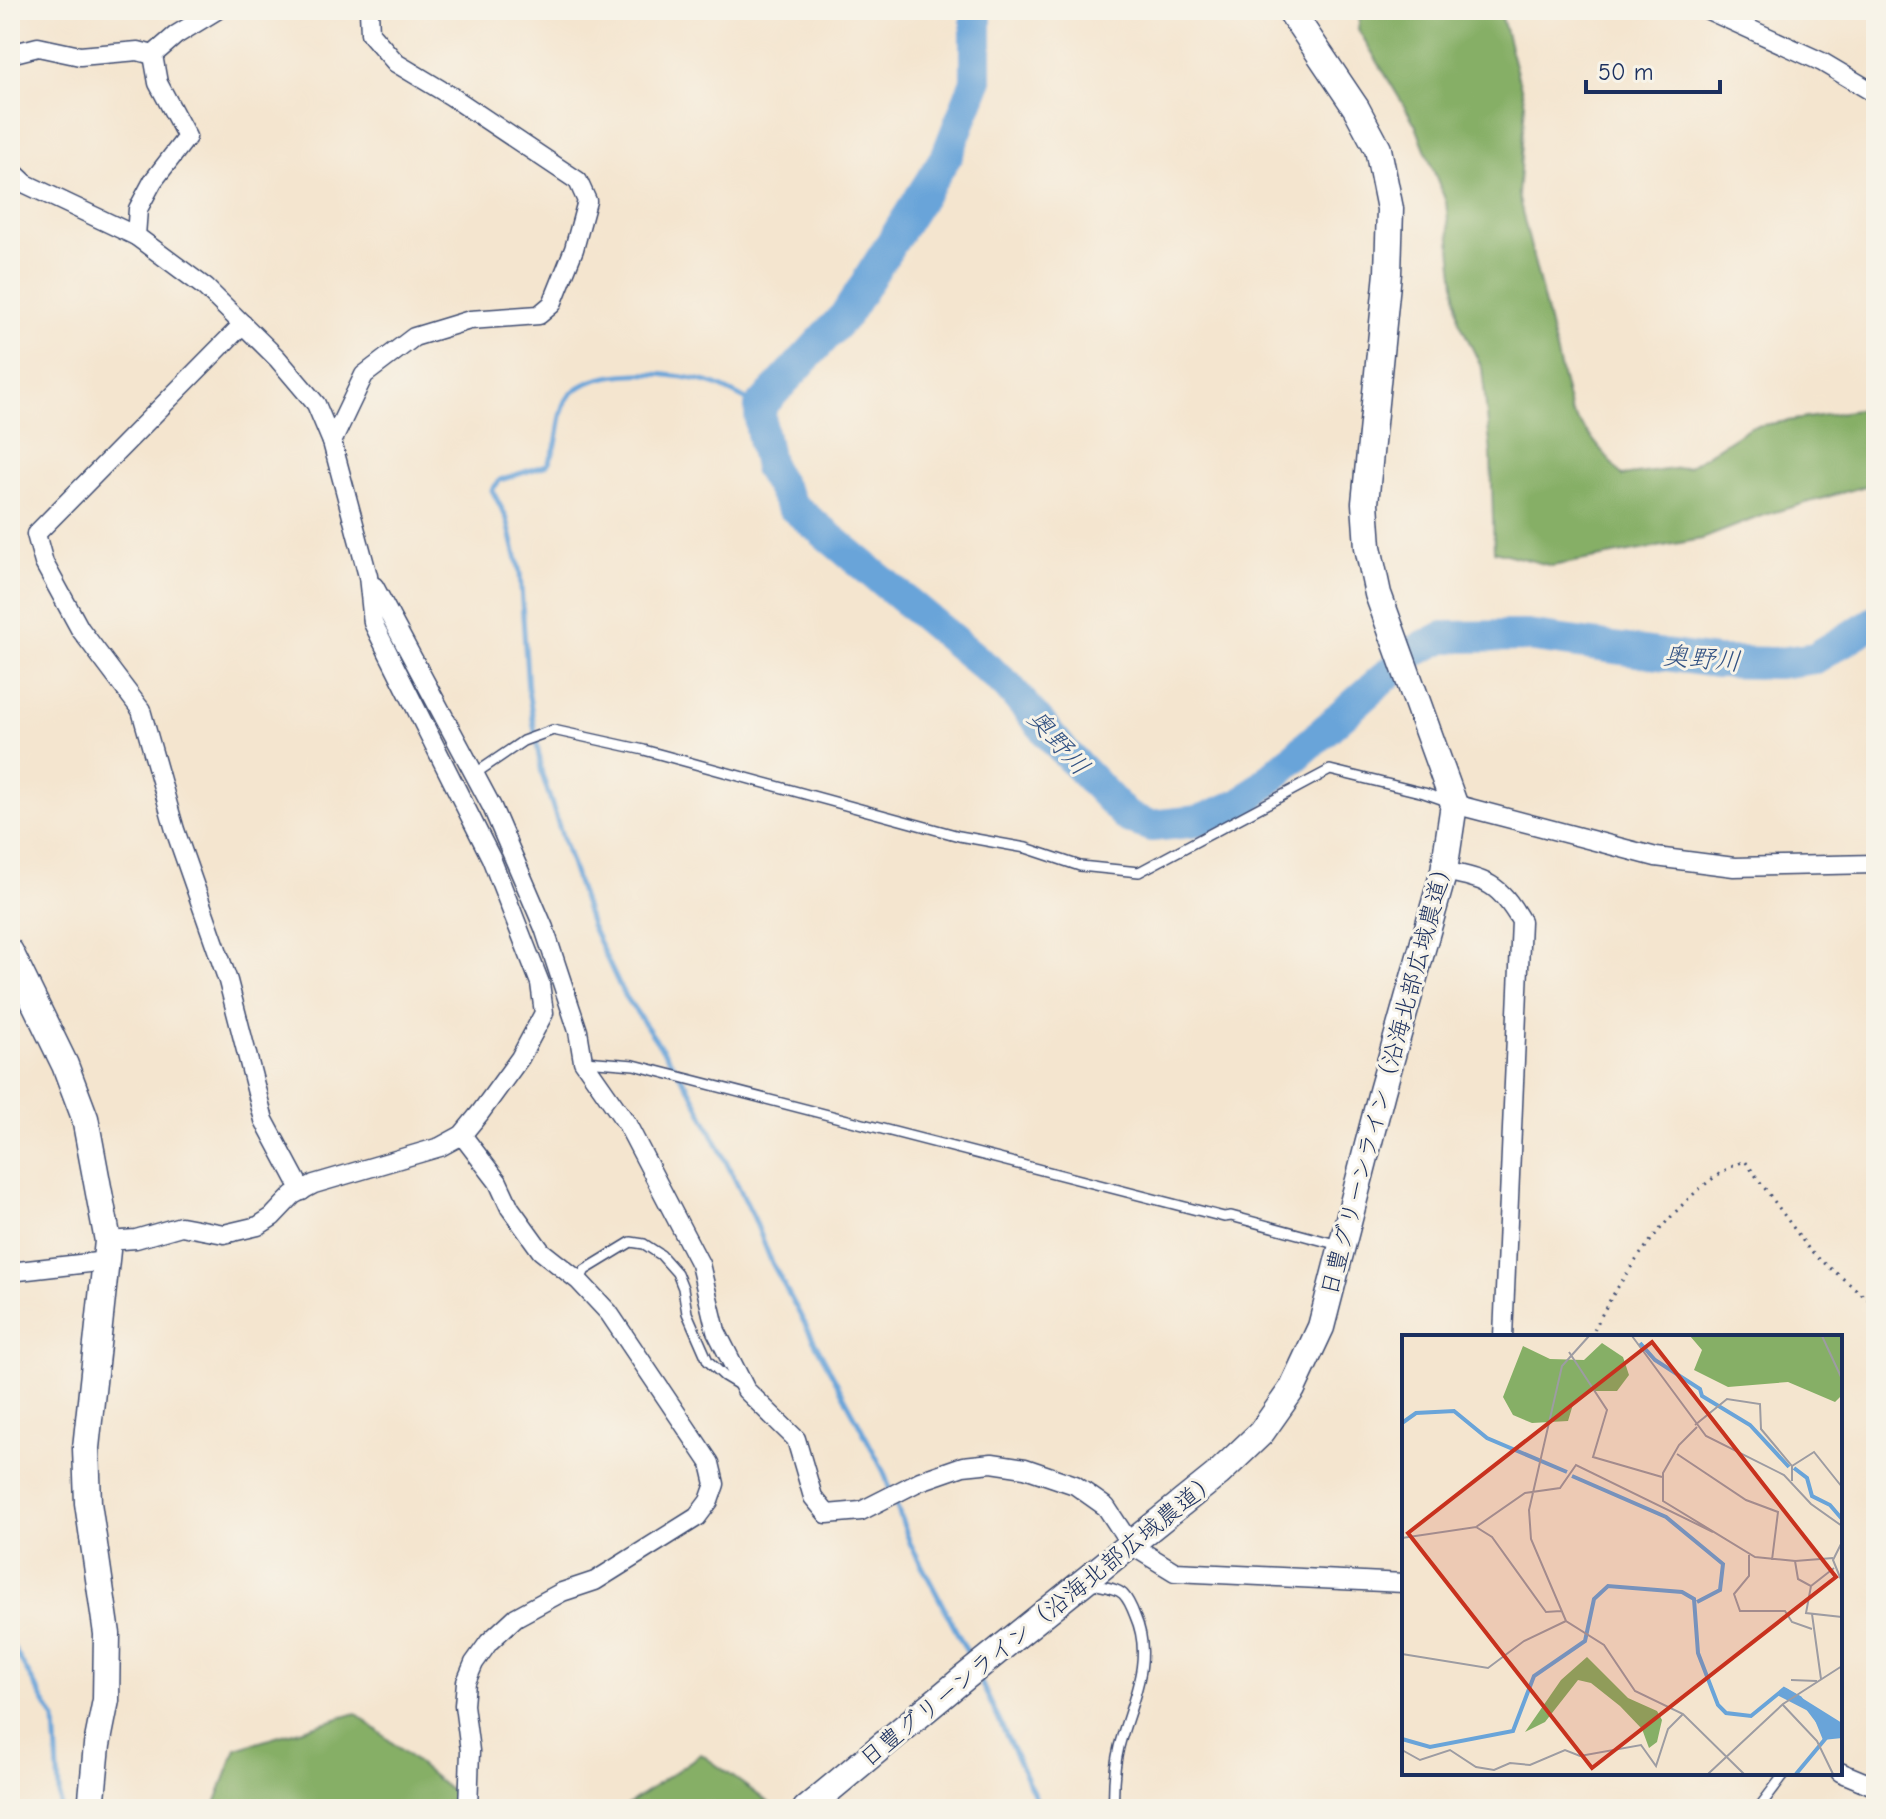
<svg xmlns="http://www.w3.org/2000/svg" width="1886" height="1819" font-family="'Comic Neue','Klee One',sans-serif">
<rect width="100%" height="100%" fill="#f7f3e8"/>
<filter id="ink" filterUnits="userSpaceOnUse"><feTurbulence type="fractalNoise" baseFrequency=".0125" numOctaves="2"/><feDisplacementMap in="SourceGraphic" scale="16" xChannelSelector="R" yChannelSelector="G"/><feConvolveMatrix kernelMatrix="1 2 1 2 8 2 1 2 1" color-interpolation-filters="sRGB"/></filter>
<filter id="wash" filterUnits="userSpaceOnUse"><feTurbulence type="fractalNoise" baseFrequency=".006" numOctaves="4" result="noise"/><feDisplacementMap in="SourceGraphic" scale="32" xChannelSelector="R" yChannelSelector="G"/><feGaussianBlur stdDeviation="1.8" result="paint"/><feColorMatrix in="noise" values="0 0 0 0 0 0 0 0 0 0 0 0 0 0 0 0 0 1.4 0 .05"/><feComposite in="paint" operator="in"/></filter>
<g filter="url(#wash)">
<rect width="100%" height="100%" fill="#f4e5cf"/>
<g fill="#86af66" stroke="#506f62" stroke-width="2">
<polygon points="1361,10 1500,10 1525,103 1518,195 1571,412 1622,476 1688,467 1750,427 1876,407 1876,483 1764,515 1702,539 1552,566 1494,551 1491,454 1482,368 1459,321 1446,202 1415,124 1358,29"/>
<polygon points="356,1713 467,1804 501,1809 213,1809 236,1749"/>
<polygon points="701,1754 778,1809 621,1809"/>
</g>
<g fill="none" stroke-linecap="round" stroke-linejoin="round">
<g stroke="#69a4d9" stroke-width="5">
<path d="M760,407C746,400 731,391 716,385C683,372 586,363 566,401C556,420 562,442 547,465L500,480L492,490L507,519L520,573L528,690L542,774L591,925L622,991L691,1091L754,1218L771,1261L858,1422L884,1472L890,1490"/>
<polyline points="894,1499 910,1543 973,1663"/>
<polyline points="10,1642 55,1720 60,1809"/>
<polyline points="978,1676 1041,1809"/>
</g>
<polyline stroke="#69a4d9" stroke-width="32" points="976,10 976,81 947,155 847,313 760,407 761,428 769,467 792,506 1007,685 1061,748 1127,817 1151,826 1199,821 1243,803 1413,652 1443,637 1527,636 1716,662 1779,663 1815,658 1876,621"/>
</g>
</g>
<g filter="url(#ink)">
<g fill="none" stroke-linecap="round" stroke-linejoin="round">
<g stroke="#3c4a6f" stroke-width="12">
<g id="lane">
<polyline points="476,773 523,741 553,730 644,750 959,836 1026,848 1080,866 1139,872 1330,770 1424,793 1447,801"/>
<polyline points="585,1061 634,1065 1224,1217 1231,1216 1339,1245"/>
<polyline points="579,1281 585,1270 631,1242 644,1244 661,1255 677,1273 683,1288 687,1313 708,1361 724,1376 739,1385"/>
<path d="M1088,1583C1098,1586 1115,1587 1123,1594C1129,1600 1132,1608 1135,1616C1155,1661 1130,1704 1119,1747C1114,1768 1113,1788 1114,1809"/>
<polyline points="1758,1809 1785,1773"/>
</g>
</g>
<g stroke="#3c4a6f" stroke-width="21">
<g id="street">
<polyline points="1708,10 1822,62 1876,94"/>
<polyline points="10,54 38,47 80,56 138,51 153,55"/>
<polyline points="10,169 26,184 136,236"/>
<polyline points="243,324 36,534 44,563 80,629 141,710 175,830 228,981 264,1120 302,1191"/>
<polyline points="332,442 364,375 414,337 470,320 539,315 552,304 574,249 587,201 578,181 451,96 396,63 370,33 369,10"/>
<polyline points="374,586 492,807 544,928 578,1031 583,1061 627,1124 700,1264 716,1331 746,1390 796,1439 813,1497 827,1514 861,1511 920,1481 963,1466 992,1463 1025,1468 1075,1485 1106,1507 1131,1545 1175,1572 1404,1583"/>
<polyline points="1454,804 1656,857 1734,867 1876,864"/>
<path d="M1444,871C1487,880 1498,882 1521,921L1503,1337"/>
<polyline points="462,1135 498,1182 510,1208 541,1251 579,1281 609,1313 710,1463 715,1484 709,1501 697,1517 595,1581 562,1592 516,1617 489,1642 474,1663 466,1682 464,1705 470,1751 468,1809"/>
<polyline points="108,1241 136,1239 181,1226 224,1234 258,1226 272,1217 293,1195 314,1184 440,1147 462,1135 480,1113 520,1058 544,1013 540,983 491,858 373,623 368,576 332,442 316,404 277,358 206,288 136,236 138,209 153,181 187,137 158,83 153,55 176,35 217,10"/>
<polyline points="10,1272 106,1261"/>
<polyline points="1840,1772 1876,1787"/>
</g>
</g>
<g stroke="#3c4a6f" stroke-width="29">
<g id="secondary">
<polyline points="10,952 65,1065 85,1118 108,1241 86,1448 88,1503 107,1634 106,1700 97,1745 91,1809"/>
<polyline points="806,1809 964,1678 1219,1473 1261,1433 1292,1389 1321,1327 1382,1091 1444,871 1454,804 1378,594 1368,547 1365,503 1388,273 1390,209 1378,149 1356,108 1290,10"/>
</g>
</g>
<path stroke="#3c4a6f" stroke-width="3" stroke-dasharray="2 6" stroke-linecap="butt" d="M1591,1337C1615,1281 1686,1181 1745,1161L1811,1252L1876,1306"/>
<use href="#lane" stroke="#fff" stroke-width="9"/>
<use href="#street" stroke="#fff" stroke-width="18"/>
<use href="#secondary" stroke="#fff" stroke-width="26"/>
</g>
</g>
<g text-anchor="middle" stroke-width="6" stroke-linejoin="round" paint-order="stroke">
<g font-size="24" fill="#1b2f5e" stroke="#f7f3e8">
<text transform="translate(1387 1076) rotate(-75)" y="8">日豊グリーンライン（沿海北部広域農道）</text>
<text transform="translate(1039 1619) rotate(-39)" y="8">日豊グリーンライン（沿海北部広域農道）</text>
</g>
<g font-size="26" font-style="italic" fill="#325283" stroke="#f7f3e8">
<text transform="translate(1702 658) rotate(5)" y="9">奥野川</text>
<text transform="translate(1059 742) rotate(48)" y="9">奥野川</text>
</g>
</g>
<g transform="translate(1402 1335)">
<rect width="440" height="440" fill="#f4e5cf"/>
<path d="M288,1H440V60L433,67L386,47L326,52L292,35L300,15ZM200,8L221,22L227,40L215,56H191L172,66L166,86L130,88L111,80L101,62L121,11L148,24L182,25ZM185,322L226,363L255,376L260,385L255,407L247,413L240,394L218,371L189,348L176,345L143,387L123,397L159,345Z" fill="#86af66"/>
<path d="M384,353L440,388V403L421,405L410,378L375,360Z" fill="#69a4d9"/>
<path fill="none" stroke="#69a4d9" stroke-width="4" d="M238,8L253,25L298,54L300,61L348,90L387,132M0,88L14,78L52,76L85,103L165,137M392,133L405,143L410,161L428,170L440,184M170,141L264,182L321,229L318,255L295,267M0,404L28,412L111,396L132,341L183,306L192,264L206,251L280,257L292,264L296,318L316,370L324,378L349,381L382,354L398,363L417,388M394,439L424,403"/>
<path fill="none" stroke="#9d9ca2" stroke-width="2" d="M187,1L160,31L127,175L129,204L164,286L202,310L233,356L281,379L342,439M230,1L304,101L382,140L409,169L440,191M420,1L440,44M167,17L205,75L191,122L260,142M293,90L325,64L358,69L359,94L390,131V146M295,92L277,110L261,138V166L353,222L393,226L396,244L409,251L404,278L440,282M275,119L344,165L376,177L370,225M390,131L412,117L440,152M74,192L123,158L158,153L174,130L311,197M0,203L74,192L90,202L144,277L159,276M440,207L431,225L440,247M347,220V241L332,259L338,276H383L390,287L410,294M393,226L431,223M409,251L432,233M410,279L419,344M0,319L86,333L122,306L164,286M389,345L415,346M381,370L415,406L431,439M0,415L18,425L48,415L74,432L92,435L108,428L128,430L163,415L178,421L239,410L254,431L266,394L281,379M306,439L381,369L440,331"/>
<path fill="#c8321e" fill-opacity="0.15" stroke="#c8321e" stroke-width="4" d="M250,7L434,242L190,433L6,198Z"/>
<rect width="440" height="440" fill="none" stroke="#1b2f5e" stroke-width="4"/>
</g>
<rect width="1886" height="1819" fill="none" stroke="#f7f3e8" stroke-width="40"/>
<path d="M1586 80v12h134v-12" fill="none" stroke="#1b2f5e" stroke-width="4"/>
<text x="1598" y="80" font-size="24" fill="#1b2f5e" stroke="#f7f3e8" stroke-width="6" paint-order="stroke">50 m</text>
</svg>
